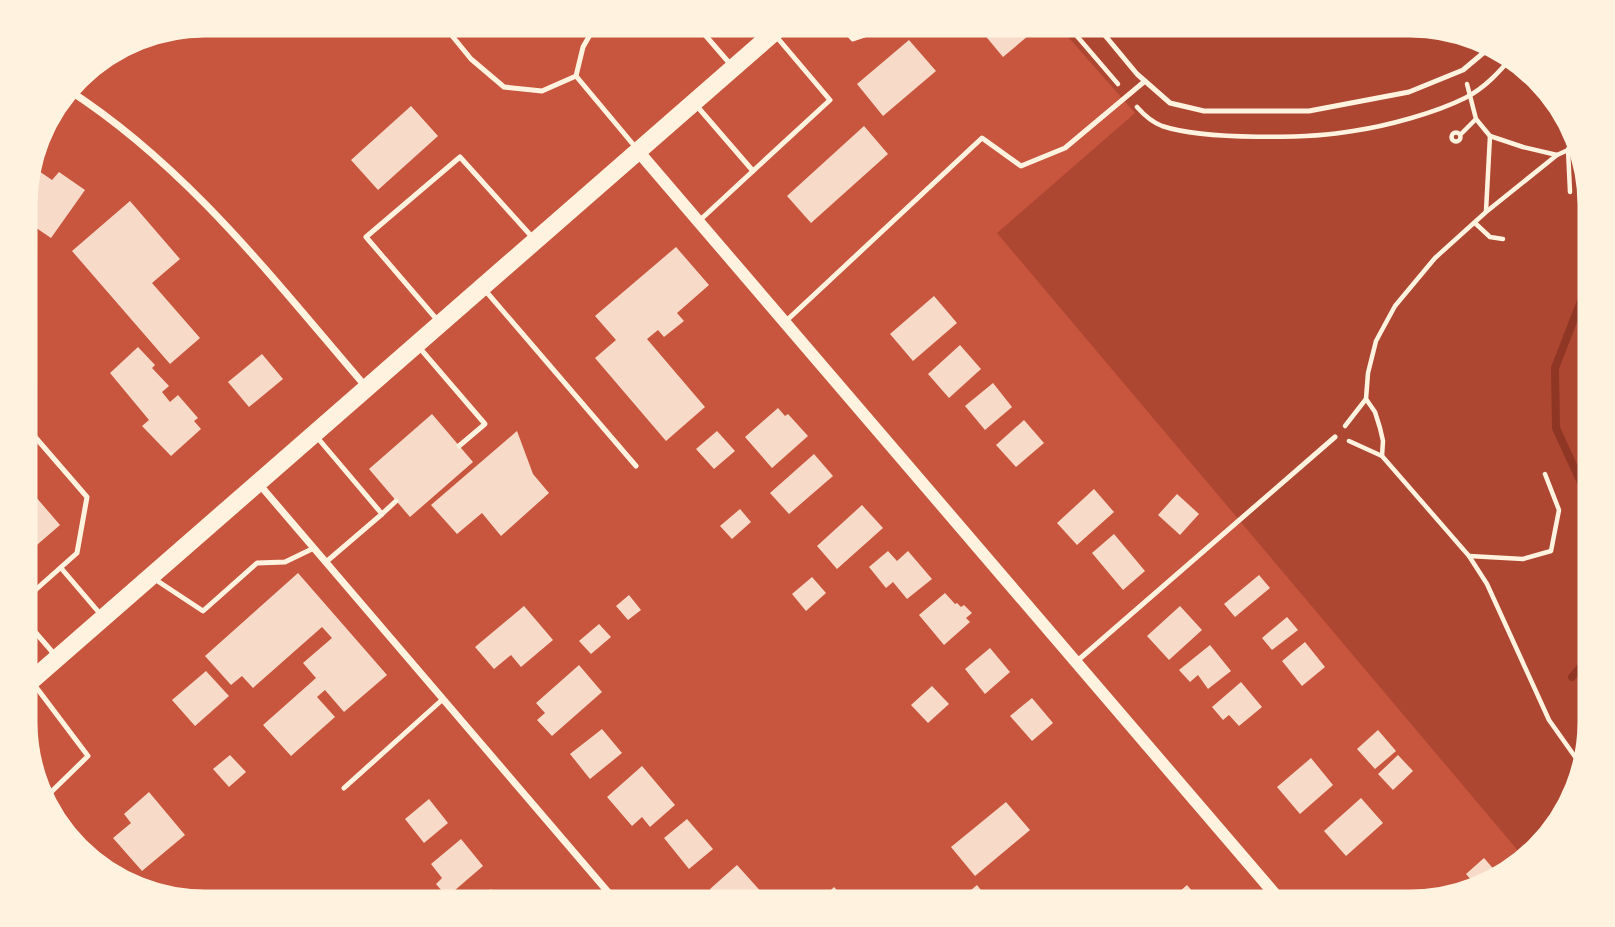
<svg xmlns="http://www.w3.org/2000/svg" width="1615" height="927" font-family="'Varela Round',sans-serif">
<rect width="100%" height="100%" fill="#c8553d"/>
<polygon fill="#ae4732" points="1054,21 1410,21 1502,46 1563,103 1594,193 1594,733 1569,814 1525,859 997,233 1135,113"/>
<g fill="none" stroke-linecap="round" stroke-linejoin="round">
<g stroke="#8f3625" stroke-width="8">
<polyline points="1594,278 1588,283 1555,368 1556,428 1594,511"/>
<polyline points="1572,677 1594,651"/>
</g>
</g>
<g fill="#f7dbc8">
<polygon points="507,21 536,21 519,35"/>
<polygon points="973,21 1046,21 1003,57"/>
<polygon points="909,40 936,71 883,116 857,84"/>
<polygon points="411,106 438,136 378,190 351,160"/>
<polygon points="864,126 888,154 811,223 787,196"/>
<polygon points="26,169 33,174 36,169 52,180 59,172 85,190 51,238 23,219 23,182"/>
<polygon points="130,201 180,259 152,283 200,338 170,364 72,251"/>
<polygon points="676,247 709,285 677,313 684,321 664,337 658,330 647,339 705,407 666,441 595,358 616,340 595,316"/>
<polygon points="934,296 957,323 913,361 890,334"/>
<polygon points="960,345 981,369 949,398 928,374"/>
<polygon points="138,347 155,365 152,368 169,386 162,392 170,402 178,395 198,418 194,421 201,429 171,456 142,426 149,420 110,373"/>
<polygon points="262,354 283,379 249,407 228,382"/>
<polygon points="993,383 1012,407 985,430 965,406"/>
<polygon points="778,408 785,416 788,414 808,436 772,468 745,437"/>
<polygon points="432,414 473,462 410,517 369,469"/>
<polygon points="1024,420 1044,443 1016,467 996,445"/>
<polygon points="517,431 533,474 549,493 501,536 482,513 457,534 431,505"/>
<polygon points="717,431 735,451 714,469 696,449"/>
<polygon points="814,454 833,476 789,514 770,493"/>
<polygon points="23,482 60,525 23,557"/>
<polygon points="1094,489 1114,512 1077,545 1057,523"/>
<polygon points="1177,494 1199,514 1180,535 1158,515"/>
<polygon points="862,505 883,528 837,569 817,546"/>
<polygon points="740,509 751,522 732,539 720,526"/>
<polygon points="1114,534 1145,571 1123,590 1092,553"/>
<polygon points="888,551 897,561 908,551 932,579 907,599 893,582 886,588 869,567"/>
<polygon points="298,573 387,675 344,712 325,690 317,697 335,717 291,756 263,725 316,678 303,663 332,638 322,627 253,688 242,676 231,685 205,656"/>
<polygon points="1259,575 1270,588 1235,617 1224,604"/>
<polygon points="812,577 826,593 806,611 792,594"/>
<polygon points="945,593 955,604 957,603 961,607 964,605 972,613 966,618 970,622 944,645 919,615"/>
<polygon points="629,595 641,610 628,620 616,606"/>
<polygon points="524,606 553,640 521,667 511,655 494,669 475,647"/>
<polygon points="1180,606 1202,630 1169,660 1147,636"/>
<polygon points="1287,617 1298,630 1272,650 1262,638"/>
<polygon points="599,624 611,637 591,654 579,641"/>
<polygon points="1305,642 1325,667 1302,686 1282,661"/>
<polygon points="1210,645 1231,671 1208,689 1198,675 1190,682 1179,670"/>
<polygon points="990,648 1010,672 985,694 965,669"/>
<polygon points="579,665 602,692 552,736 537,720 545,713 536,703"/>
<polygon points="206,671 229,696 195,726 172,700"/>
<polygon points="1241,682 1262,707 1239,726 1229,715 1223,720 1212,707"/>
<polygon points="932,686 949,704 928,723 911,705"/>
<polygon points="1032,698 1053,723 1032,741 1010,716"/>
<polygon points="602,729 622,753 590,779 570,754"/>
<polygon points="1378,730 1396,751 1375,769 1357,749"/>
<polygon points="230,755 246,772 229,787 213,769"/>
<polygon points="1398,755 1413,771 1393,790 1378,774"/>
<polygon points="1311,758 1333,785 1300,814 1277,787"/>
<polygon points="642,766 675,805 650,827 642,817 632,826 607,797"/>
<polygon points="149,792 185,835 142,871 113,838 131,823 124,814"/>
<polygon points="1361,798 1383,823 1346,856 1324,831"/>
<polygon points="429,799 448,823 424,843 405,819"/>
<polygon points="1006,802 1030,830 975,876 951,847"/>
<polygon points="687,819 713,849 689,869 664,838"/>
<polygon points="461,839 483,866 447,897 436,884 442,878 431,864"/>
<polygon points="1484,858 1497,873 1478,888 1466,874"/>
<polygon points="737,865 765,896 755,906 725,906 710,889"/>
<polygon points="977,885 988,899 980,906 964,906 959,900"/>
<polygon points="1187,885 1205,906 1163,906"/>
<polygon points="834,887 852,906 815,906"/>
<polygon points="491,889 506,906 472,906"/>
</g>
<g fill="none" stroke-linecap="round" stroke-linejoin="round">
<g stroke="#fff3e0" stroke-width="4.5">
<polyline points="1064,21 1118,84"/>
<polyline points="1467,84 1476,119 1490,136"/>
<path d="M1137,107C1144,115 1152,122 1162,126C1204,140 1309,139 1353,131C1387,126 1435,113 1465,98C1485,88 1499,72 1513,56"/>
<circle cx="1456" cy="137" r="4.5"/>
<polyline points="1460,135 1476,119"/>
<polyline points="1568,149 1570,192"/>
<polyline points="1486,211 1490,136 1523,147 1557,155"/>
<polyline points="1475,223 1490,237 1503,239"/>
<polyline points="1345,426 1366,399"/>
<polyline points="1349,441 1382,456 1469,556 1487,584 1549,720 1583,768"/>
<polyline points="1382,456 1383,441 1380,428 1375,412 1366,399 1368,373 1376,341 1395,306 1435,258 1486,212 1557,155 1577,146"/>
<polyline points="1469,556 1523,559 1551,551 1559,510 1545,474"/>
</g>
<g stroke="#fff3e0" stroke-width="5">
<polyline points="440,21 471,59 504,87 542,91 576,76"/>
<polyline points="693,21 731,65"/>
<polyline points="837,21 853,39 877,31"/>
<polyline points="1093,21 1137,74 1170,103 1204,111 1309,111 1409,92 1463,70 1494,44"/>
<polyline points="576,76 637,149"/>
<polyline points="576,76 583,47 598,21"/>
<polyline points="696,105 753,171 830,100 775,35"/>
<polyline points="699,221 753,171"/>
<polyline points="484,289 636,466"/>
<polyline points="439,322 366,237 460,157 533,238"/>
<polyline points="785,322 982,138 1021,166 1065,148 1145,81"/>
<polyline points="418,346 485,424 459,446"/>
<polyline points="23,423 87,497 77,553 23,601"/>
<polyline points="316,436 382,514 396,501"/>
<polyline points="326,562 382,514"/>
<polyline points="61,568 102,616"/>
<polyline points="153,578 203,611 257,563 285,562 314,548"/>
<polyline points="23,618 55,655"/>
<polyline points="1076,662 1335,437"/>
<polyline points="33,683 88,756 43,800"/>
<polyline points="344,788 443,699"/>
</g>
<g stroke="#fff3e0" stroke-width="7">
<path d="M67,89C187,166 274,280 366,387"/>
<polyline points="259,484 620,906"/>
</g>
<polyline stroke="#fff3e0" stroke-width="12" points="638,151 1285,906"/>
<polyline stroke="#fff3e0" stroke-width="18" points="23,688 787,21"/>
</g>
<path d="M0 0H1615V927H0ZM205 33H1410A172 172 0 0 1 1582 205V722A172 172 0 0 1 1410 894H205A172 172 0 0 1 33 722V205A172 172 0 0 1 205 33Z" fill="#fff3e0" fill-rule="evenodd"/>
<path fill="none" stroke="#fff3e0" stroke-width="9" d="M205 33H1410A172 172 0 0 1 1582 205V722A172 172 0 0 1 1410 894H205A172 172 0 0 1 33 722V205A172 172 0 0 1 205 33Z"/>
</svg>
